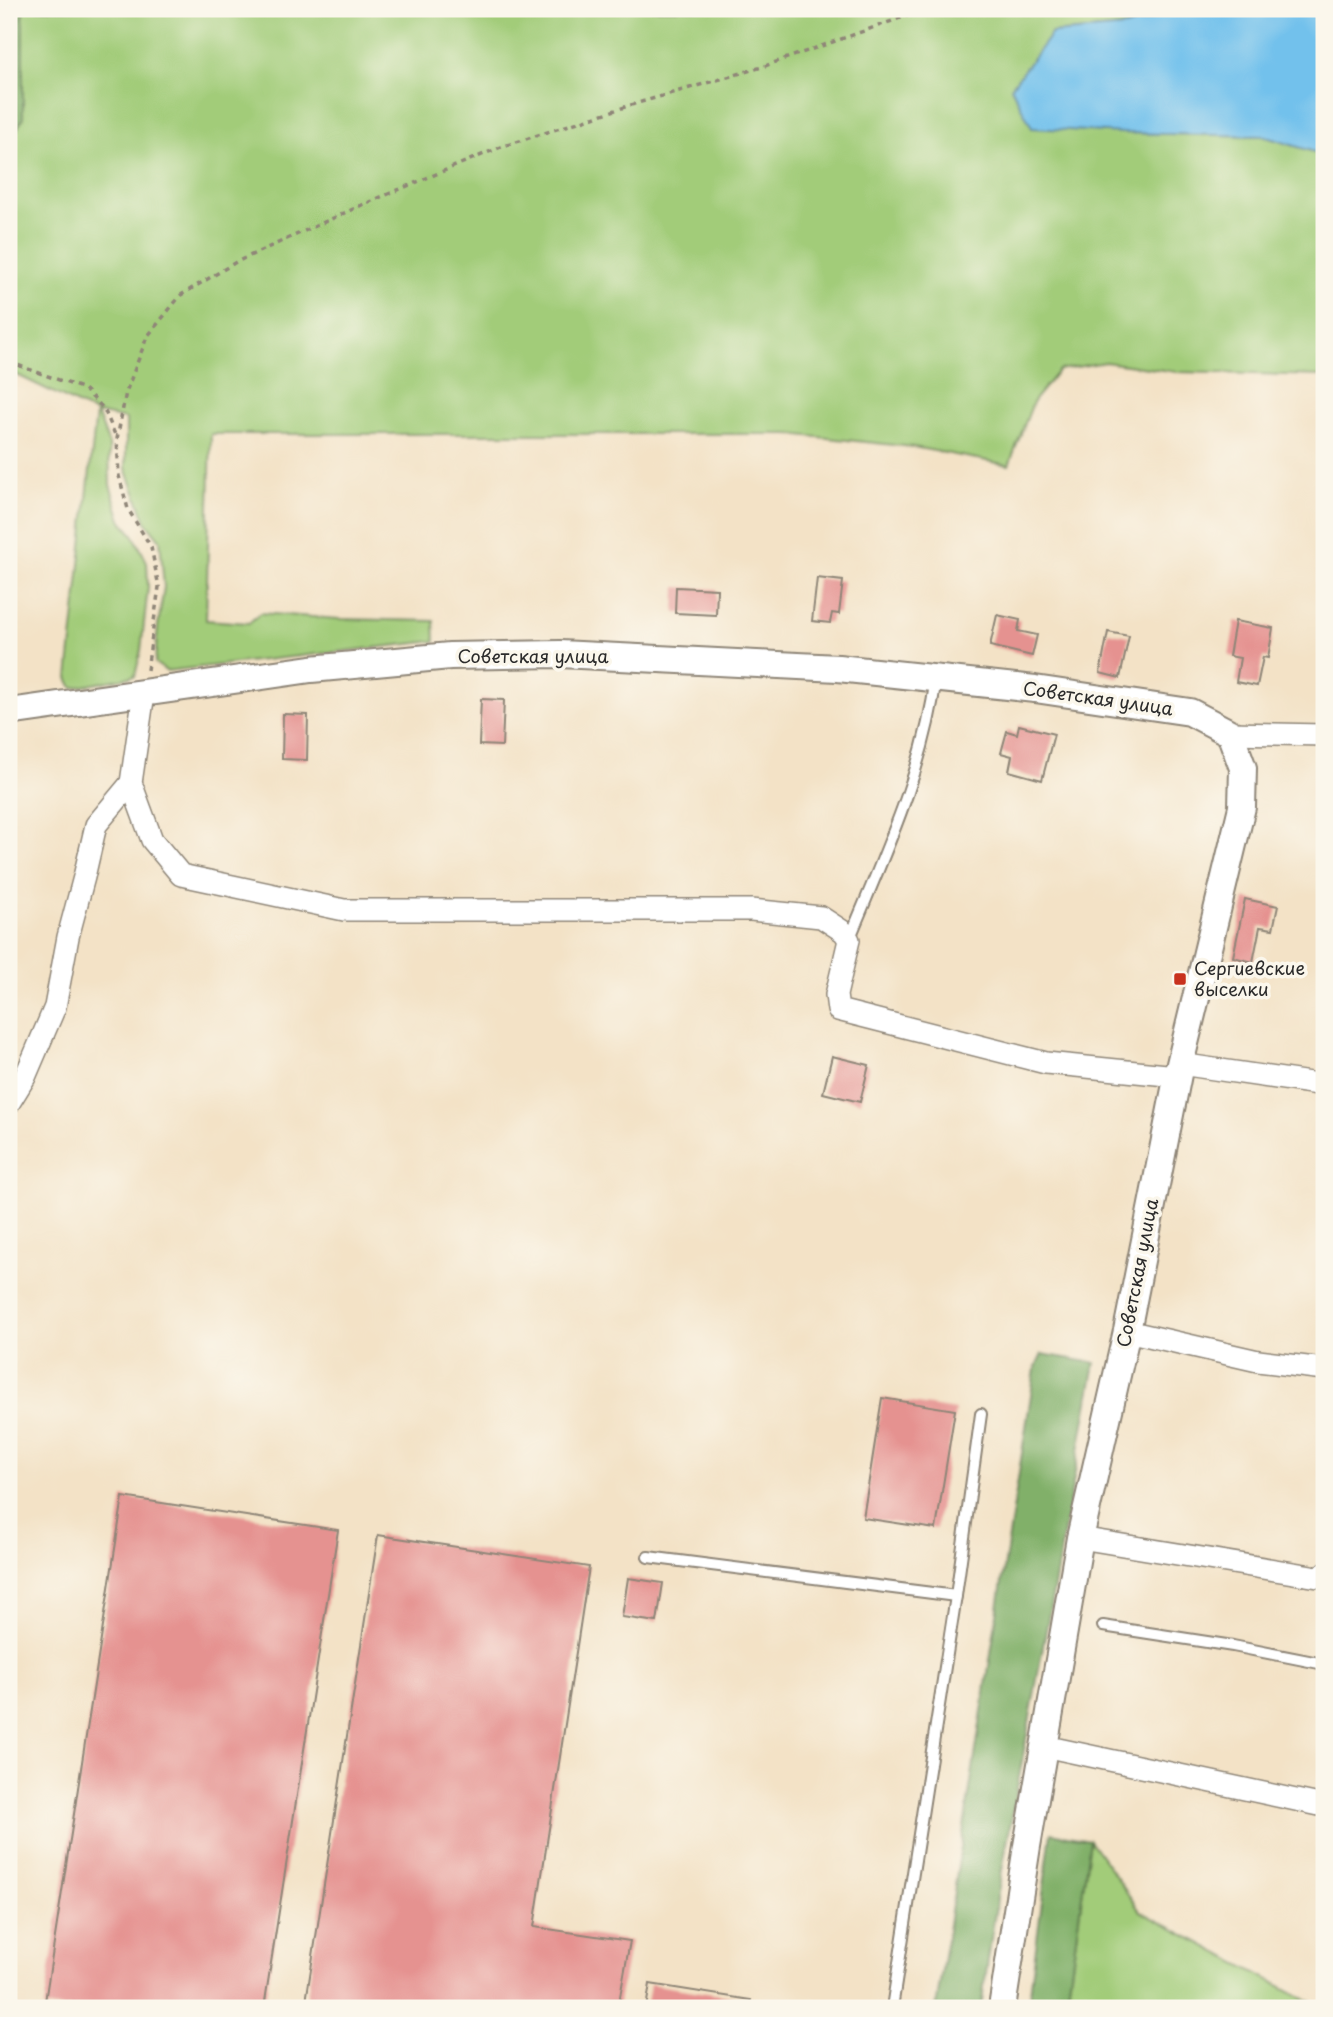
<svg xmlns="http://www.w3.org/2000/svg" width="1333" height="2017" font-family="'Playpen Sans',sans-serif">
<rect width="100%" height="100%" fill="#fbf7ec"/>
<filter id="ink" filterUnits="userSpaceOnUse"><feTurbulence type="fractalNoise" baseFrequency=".0143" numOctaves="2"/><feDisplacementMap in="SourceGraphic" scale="14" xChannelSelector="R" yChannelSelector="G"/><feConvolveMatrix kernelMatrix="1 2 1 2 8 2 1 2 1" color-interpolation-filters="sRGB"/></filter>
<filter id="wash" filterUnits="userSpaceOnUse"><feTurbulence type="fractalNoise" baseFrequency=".00686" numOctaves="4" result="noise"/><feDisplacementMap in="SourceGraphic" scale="28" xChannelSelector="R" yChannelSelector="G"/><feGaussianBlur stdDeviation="1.57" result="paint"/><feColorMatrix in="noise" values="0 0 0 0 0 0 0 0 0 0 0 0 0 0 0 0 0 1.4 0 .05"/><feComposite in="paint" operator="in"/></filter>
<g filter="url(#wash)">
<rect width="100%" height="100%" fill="#f3e2c6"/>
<g fill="#a2cc79" stroke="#667c52" stroke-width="2">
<polygon points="23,9 1183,9 1125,27 1052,33 1122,133 1263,136 1324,155 1324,376 1177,372 1105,362 1059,370 1034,400 1009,465 913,447 789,434 211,434 206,620 249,623 260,613 339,619 434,621 435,641 166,671 155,663 158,626 164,587 160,540 146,522 126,468 126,419 97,413 109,445 110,485 121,520 134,536 147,562 148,587 141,650 135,676 73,688 68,678 96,413 9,371 9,143 23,118"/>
<polygon points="1090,1840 1140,1911 1321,2008 1066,2008"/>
</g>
<g fill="#81b069" stroke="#566e4a" stroke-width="2">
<polygon points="9,9 23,9 23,118 9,143"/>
<polygon points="1042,1354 1095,1363 998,1892 981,2008 936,2008 1035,1369"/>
<polygon points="1051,1833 1090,1840 1066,2008 1028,2008"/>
</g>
<polygon fill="#72c1ec" stroke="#4e768c" stroke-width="2" points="1183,9 1324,9 1324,155 1263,136 1122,133 1032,128 1011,87 1052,33 1125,27"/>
<g id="blocks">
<g fill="#e59290">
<polygon points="817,578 843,581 839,614 832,613 830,623 812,621"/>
<polygon points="676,587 717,589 716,615 675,613"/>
<polygon points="997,615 1020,620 1018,631 1037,635 1032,656 990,646"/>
<polygon points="1235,621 1273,628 1268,658 1263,657 1257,686 1236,682 1240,658 1229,656"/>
<polygon points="1108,632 1129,636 1120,678 1100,673"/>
<polygon points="481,699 504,700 502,746 479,745"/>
<polygon points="283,714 308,715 307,760 282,759"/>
<polygon points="1019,725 1054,734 1042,780 1009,771 1012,756 1001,753 1007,731 1017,734"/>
<polygon points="1245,899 1278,906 1273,929 1260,927 1253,962 1233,957"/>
<polygon points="832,1056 869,1065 860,1102 823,1093"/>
<polygon points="882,1398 955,1410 936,1529 863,1518"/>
<polygon points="123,1497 338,1530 264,2008 44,2008"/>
<polygon points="378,1535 589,1567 534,1927 630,1941 618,2008 305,2008"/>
<polygon points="628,1578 663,1583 657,1622 622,1617"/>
<polygon points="650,1984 751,2000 750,2008 646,2008"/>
</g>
</g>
</g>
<g filter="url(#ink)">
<use href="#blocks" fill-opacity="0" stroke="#8f8678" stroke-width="2"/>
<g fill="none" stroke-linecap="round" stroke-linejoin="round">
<g stroke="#8f8678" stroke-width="14">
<g id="service">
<path d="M849,940C884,855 924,770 936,678"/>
<polyline points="648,1557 956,1596"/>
<polyline points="1103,1626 1233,1646 1324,1664"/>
<polyline points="892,2008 956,1596 981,1414"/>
</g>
</g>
<g stroke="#8f8678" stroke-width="24">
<g id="minor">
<polyline points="144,693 131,783 152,840 181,875 344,910 751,910 821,917 844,932 849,940 836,995 838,1010 1046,1063 1177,1076"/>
<polyline points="1230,733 1324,735"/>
<polyline points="1180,1064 1324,1085"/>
<polyline points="9,1103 25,1077 55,1007 68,937 84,877 96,825 131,783"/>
<polyline points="1127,1331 1258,1361 1324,1369"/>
<polyline points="1080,1538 1318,1577 1324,1574"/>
<polyline points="1044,1746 1324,1806"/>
</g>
</g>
<g stroke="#8f8678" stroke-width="30">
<polyline id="tertiary" points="9,712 311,669 450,656 560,654 838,668 1035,689 1190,712 1230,733 1243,768 1242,807 1180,1064 1127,1331 1080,1538 1027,1846 1002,2008"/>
</g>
<g stroke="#8f8678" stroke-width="3.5" stroke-dasharray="5 5" stroke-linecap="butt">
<polyline points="9,362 84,389 104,409 116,437"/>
<polyline points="147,670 159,587 151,547 128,509 119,476 117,439 126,392 147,337 181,295 236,262 362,205 501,147 631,105 762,67 926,9"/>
</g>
<use href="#service" stroke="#fff" stroke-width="10"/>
<use href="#minor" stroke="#fff" stroke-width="21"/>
<use href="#tertiary" stroke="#fff" stroke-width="26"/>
</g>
</g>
<rect fill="#c8321e" stroke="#fbf7ec" stroke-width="2.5" x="1173" y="972" width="14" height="14" rx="3.5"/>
<g text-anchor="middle" stroke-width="7" stroke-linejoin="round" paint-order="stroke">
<g font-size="18" fill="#2b2b2b" stroke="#fbf7ec">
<text x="533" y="663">Советская улица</text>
<text transform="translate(1098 699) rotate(8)" y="6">Советская улица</text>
<text transform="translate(1138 1273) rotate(-79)" y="6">Советская улица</text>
</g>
<g font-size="18" fill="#2b2b2b" stroke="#fbf7ec" text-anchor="start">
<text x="1194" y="975">Сергиевские<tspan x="1194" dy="21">выселки</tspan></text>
</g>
</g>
<rect width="1333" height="2017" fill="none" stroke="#fbf7ec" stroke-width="35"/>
</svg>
